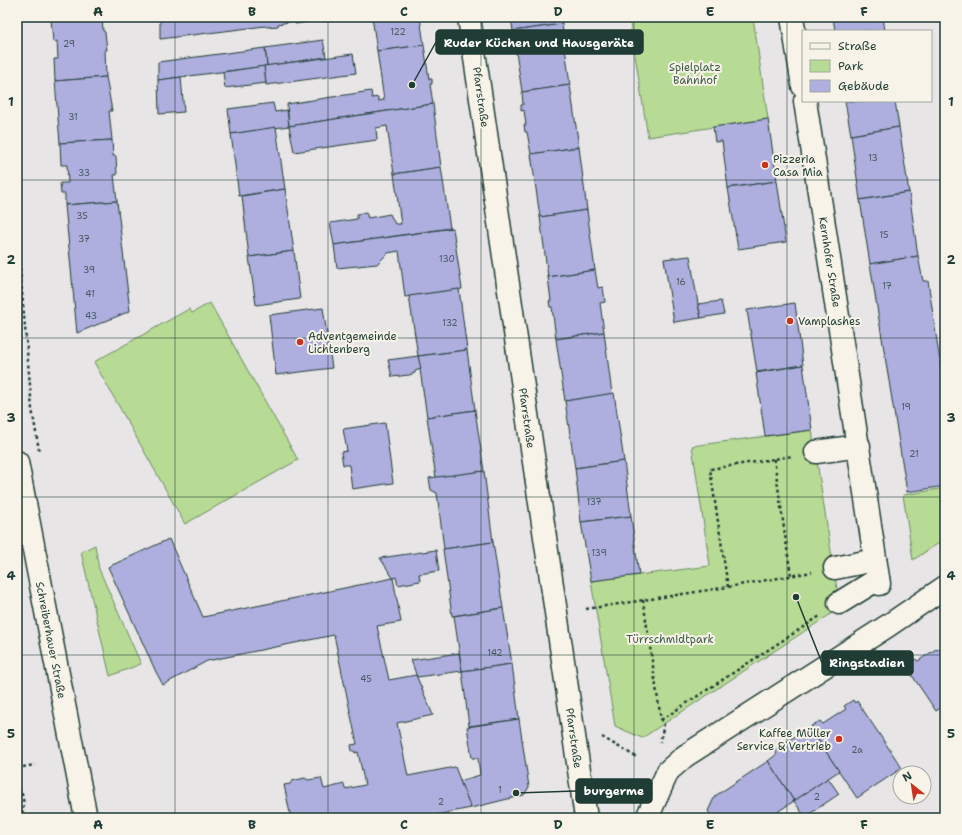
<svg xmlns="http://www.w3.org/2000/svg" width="962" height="835" font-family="'Shantell Sans',sans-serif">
<rect width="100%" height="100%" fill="#e8e5e6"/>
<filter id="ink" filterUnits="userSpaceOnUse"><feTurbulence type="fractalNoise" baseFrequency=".025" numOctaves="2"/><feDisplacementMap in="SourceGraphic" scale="8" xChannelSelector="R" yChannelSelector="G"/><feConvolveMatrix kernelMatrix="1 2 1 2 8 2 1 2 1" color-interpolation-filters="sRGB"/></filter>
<g filter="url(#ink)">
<g fill="#b7da94" stroke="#6b8c64">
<polygon points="629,17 753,17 768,119 648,137"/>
<polygon points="210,303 298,460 185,524 94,362 189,309 192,313"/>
<polygon points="812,430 840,608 642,738 615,726 591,581 710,566 692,446"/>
<polygon points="945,488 945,539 913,560 903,495"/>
<polygon points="95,545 99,569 141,664 110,676 81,552"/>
</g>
<g fill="#aeaedf" stroke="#1f3d34">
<polygon points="51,17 77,17 51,19"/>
<polygon points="77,17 102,17 103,31 105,32 107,50 105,50 106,77 55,81 54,59 58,59 57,41 53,42 51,19"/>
<polygon points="173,17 294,17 294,21 278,24 278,26 267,27 265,26 160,39 160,19"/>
<polygon points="294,17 341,17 295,24"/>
<polygon points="372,17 420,17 424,45 377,51"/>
<polygon points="511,17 561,17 562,24 513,31"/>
<polygon points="833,17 883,17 885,31 835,31"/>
<polygon points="562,24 570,85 522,92 513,31"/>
<polygon points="323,40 326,57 267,66 265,48"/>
<polygon points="424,45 429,79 432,79 432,84 430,84 433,104 289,126 287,104 371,91 372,98 378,97 378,101 384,100 377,51"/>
<polygon points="265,48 267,66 158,80 158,62"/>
<polygon points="353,54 356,73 266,85 264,66"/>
<polygon points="264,66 266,83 225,88 223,72"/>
<polygon points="106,77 112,111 109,111 112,140 60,143 55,81"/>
<polygon points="181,77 184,112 159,114 158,80"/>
<polygon points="570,85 579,147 531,154 527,132 525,132 524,125 526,125 524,110 521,111 521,105 523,105 522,92"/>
<polygon points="845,101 895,101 899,127 851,135"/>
<polygon points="273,103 275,112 287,110 289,126 231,134 228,109"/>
<polygon points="433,104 441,167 394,174 387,126 376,128 377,140 294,152 289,126"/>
<polygon points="768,119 777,181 728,188 722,141 715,142 713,127"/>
<polygon points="276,127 285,189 239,196 231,134"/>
<polygon points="899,127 909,192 860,200 851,135"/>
<polygon points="112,140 113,156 116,156 117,175 114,175 117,201 65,205 65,194 61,194 60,183 68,183 67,165 61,165 60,143"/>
<polygon points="579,147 587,210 540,217 531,154"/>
<polygon points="441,167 450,228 334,245 330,223 357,219 357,214 366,212 368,218 390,214 395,224 401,224 394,174"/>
<polygon points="777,181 786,242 738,249 728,188"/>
<polygon points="285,189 294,251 249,257 242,196"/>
<polygon points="909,192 918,256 870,264 860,200"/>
<polygon points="117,201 130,311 77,333 65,205"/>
<polygon points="587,210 595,270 548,277 540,217"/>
<polygon points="453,228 462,289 405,297 399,251 388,253 377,264 337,268 334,245"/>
<polygon points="294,251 300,299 256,305 249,257"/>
<polygon points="690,256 698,304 701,318 674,322 664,259"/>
<polygon points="918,256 923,281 928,281 945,395 945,486 907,492 870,264"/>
<polygon points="595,270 598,288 603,287 605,302 600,303 604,332 556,339 552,307 550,307 549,301 551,301 548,277"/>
<polygon points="459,289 467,350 418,356 409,296"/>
<polygon points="721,301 724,314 701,318 698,304"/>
<polygon points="795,303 803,365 757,372 747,310"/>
<polygon points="323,308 332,368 276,375 269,315"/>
<polygon points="604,332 612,394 565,401 556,339"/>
<polygon points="467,350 475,410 427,417 418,356"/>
<polygon points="418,356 421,369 415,371 415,373 409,375 392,377 388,360"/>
<polygon points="803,365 812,430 765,436 756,373"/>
<polygon points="614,393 624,461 575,468 565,401"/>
<polygon points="475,410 484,471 436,478 427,417"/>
<polygon points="385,423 393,483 352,489 349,465 343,465 341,452 347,451 343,429"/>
<polygon points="624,461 631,516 581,522 575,468"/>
<polygon points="484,471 493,542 444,549 437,493 431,490 429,478"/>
<polygon points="631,516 639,575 591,581 581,522"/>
<polygon points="169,539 203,617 393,578 401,622 377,626 389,680 416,675 433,715 397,723 408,776 455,767 471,808 421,818 291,818 284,785 290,784 292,781 305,778 308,780 321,778 324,789 344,784 345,789 365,785 358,752 355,753 355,751 352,751 351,745 357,744 334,635 207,661 163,685 156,672 108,567"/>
<polygon points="493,542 503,608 452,616 443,549"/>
<polygon points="436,550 439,571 419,574 420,581 398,585 396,577 393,578 380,558"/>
<polygon points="503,608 512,664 462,671 454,616"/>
<polygon points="945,645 945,705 936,711 907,668 911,665 910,661 915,659 918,661 936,649 937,650"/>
<polygon points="459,653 462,671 417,677 411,660"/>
<polygon points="512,664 519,719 469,726 462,671"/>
<polygon points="853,700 855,703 857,701 902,768 857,798 812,731 814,730 811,726 820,721 823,724 846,709 844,706"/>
<polygon points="519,719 529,787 524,795 471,808 460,781 480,775 478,758 472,758 467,727"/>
<polygon points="812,731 839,771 794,801 768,761 777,754 774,750 800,733 802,738"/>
<polygon points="768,761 794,801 768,818 712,818 708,811 715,796"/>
<polygon points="828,778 839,794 805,817 794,801"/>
</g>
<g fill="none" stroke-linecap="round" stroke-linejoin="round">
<g stroke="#1f3d34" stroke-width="25">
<g id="minor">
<polyline points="469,17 586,818"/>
<polyline points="792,17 803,86"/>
<polyline points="805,101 879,584"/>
<polyline points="816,452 859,446"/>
<polyline points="17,462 86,818"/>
<polyline points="835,568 875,560"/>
<polyline points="839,603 878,579"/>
<polyline points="647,818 668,771 685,756 889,625 945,587"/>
</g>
</g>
<g stroke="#1f3d34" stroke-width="2.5" stroke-dasharray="3 3" stroke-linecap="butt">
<polyline points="17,233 32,409 39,450"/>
<polyline points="774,459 791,576"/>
<polyline points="728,587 710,469 793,456"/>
<polyline points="643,600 661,720 664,724 660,742"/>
<polyline points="586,609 728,587 812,572"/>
<polyline points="661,720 820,616"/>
<polyline points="602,737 638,758"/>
<polyline points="17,768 35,765"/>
<polyline points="17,782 23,797 24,809 19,818"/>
</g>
<use href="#minor" stroke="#f7f3e8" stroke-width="22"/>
</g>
</g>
<path fill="none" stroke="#1f3d34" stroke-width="1" stroke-opacity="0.55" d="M175,17V818M328,17V818M481,17V818M634,17V818M787,17V818M17,180H945M17,338H945M17,497H945M17,655H945"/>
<g fill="#c8321e" stroke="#f7f3e8" stroke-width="1.5">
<circle cx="765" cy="165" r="4"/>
<circle cx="790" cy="321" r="4"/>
<circle cx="300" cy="342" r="4"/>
<circle cx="839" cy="739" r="4"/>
</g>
<g text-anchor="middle" stroke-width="4" stroke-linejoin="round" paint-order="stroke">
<g font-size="9" fill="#43595f">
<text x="398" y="35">122</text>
<text x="69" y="47">29</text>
<text x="73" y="120">31</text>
<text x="873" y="161">13</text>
<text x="84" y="176">33</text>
<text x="82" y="219">35</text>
<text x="884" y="238">15</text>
<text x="84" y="242">37</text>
<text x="447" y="262">130</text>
<text x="89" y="273">39</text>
<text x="681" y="285">16</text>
<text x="887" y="289">17</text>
<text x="90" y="297">41</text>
<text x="91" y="319">43</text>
<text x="450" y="326">132</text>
<text x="906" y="410">19</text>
<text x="914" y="457">21</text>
<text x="594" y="505">137</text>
<text x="599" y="556">139</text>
<text x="495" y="656">142</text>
<text x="366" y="682">45</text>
<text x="857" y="753">2a</text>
<text x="500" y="793">1</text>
<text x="817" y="800">2</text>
<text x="441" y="805">2</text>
</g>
<g font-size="11" fill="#3d5c47" stroke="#f7f3e8">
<text x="695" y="71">Spielplatz<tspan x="695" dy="13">Bahnhof</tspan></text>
<text x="670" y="643">Türrschmidtpark</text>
</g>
<g font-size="11" fill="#1f3d34" stroke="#f7f3e8">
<text transform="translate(481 97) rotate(82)" y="4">Pfarrstraße</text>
<text transform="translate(830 262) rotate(81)" y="4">Kernhofer Straße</text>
<text transform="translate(527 418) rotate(82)" y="4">Pfarrstraße</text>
<text transform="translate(51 640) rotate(79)" y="4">Schreiberhauer Straße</text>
<text transform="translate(574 738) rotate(82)" y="4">Pfarrstraße</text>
</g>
<g font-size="11" fill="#1f3d34" stroke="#f7f3e8" text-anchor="start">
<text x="773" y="163">Pizzeria<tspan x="773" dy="13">Casa Mia</tspan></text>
<text x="798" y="325">Vamplashes</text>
<text x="308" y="340">Adventgemeinde<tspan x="308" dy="13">Lichtenberg</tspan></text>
<text x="831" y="737" text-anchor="end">Kaffee Müller<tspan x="831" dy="13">Service &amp; Vertrieb</tspan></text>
</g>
</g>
<path fill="none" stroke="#1f3d34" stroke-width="1.5" d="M412 85L436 42M796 597L822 663M516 793L576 791"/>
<g fill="#1f3d34" stroke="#f7f3e8" stroke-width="1.5">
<circle cx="412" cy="85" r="4"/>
<circle cx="796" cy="597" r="4"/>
<circle cx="516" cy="793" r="4"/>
</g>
<g fill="#1f3d34" stroke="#1f3d34" stroke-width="1.5">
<rect x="436" y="30" width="207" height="24" rx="4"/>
<rect x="822" y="651" width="91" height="24" rx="4"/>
<rect x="576" y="779" width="76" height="24" rx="4"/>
</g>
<g font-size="12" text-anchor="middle" font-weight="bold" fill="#fff">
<text x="539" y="47">Ruder Küchen und Hausgeräte</text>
<text x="867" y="667">Ringstadien</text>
<text x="614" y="795">burgerme</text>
</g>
<rect width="962" height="835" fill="none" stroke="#f7f3e8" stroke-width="44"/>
<rect x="802" y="30" width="130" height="72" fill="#f7f3e8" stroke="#a1aaa0"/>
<rect x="810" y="43" width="20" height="6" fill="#f7f3e8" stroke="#a1aaa0"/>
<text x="838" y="50" font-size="12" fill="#1f3d34">Straße</text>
<rect x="810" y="60" width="20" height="12" fill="#b7da94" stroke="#a1aaa0"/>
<text x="838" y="70" font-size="12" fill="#1f3d34">Park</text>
<rect x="810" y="80" width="20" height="12" fill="#aeaedf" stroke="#a1aaa0"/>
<text x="838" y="90" font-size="12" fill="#1f3d34">Gebäude</text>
<g transform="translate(912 785) rotate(330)"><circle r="19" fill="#f7f3e8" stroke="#a1aaa0"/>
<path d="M0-3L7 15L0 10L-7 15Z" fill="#c8321e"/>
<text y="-6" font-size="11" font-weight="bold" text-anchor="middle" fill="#1f3d34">N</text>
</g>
<rect x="22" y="22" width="918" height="791" fill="none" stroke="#1f3d34" stroke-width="1.5"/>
<g font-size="13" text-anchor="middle" font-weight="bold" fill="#1f3d34">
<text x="98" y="16">A</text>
<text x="252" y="16">B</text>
<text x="404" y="16">C</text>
<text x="558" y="16">D</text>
<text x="710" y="16">E</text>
<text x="864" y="16">F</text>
<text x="11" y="106">1</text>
<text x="951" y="106">1</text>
<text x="11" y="264">2</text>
<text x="951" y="264">2</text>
<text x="11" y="422">3</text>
<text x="951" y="422">3</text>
<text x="11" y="580">4</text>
<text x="951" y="580">4</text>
<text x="11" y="738">5</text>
<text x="951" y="738">5</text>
<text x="98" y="829">A</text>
<text x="252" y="829">B</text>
<text x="404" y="829">C</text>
<text x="558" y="829">D</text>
<text x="710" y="829">E</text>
<text x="864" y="829">F</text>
</g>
</svg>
